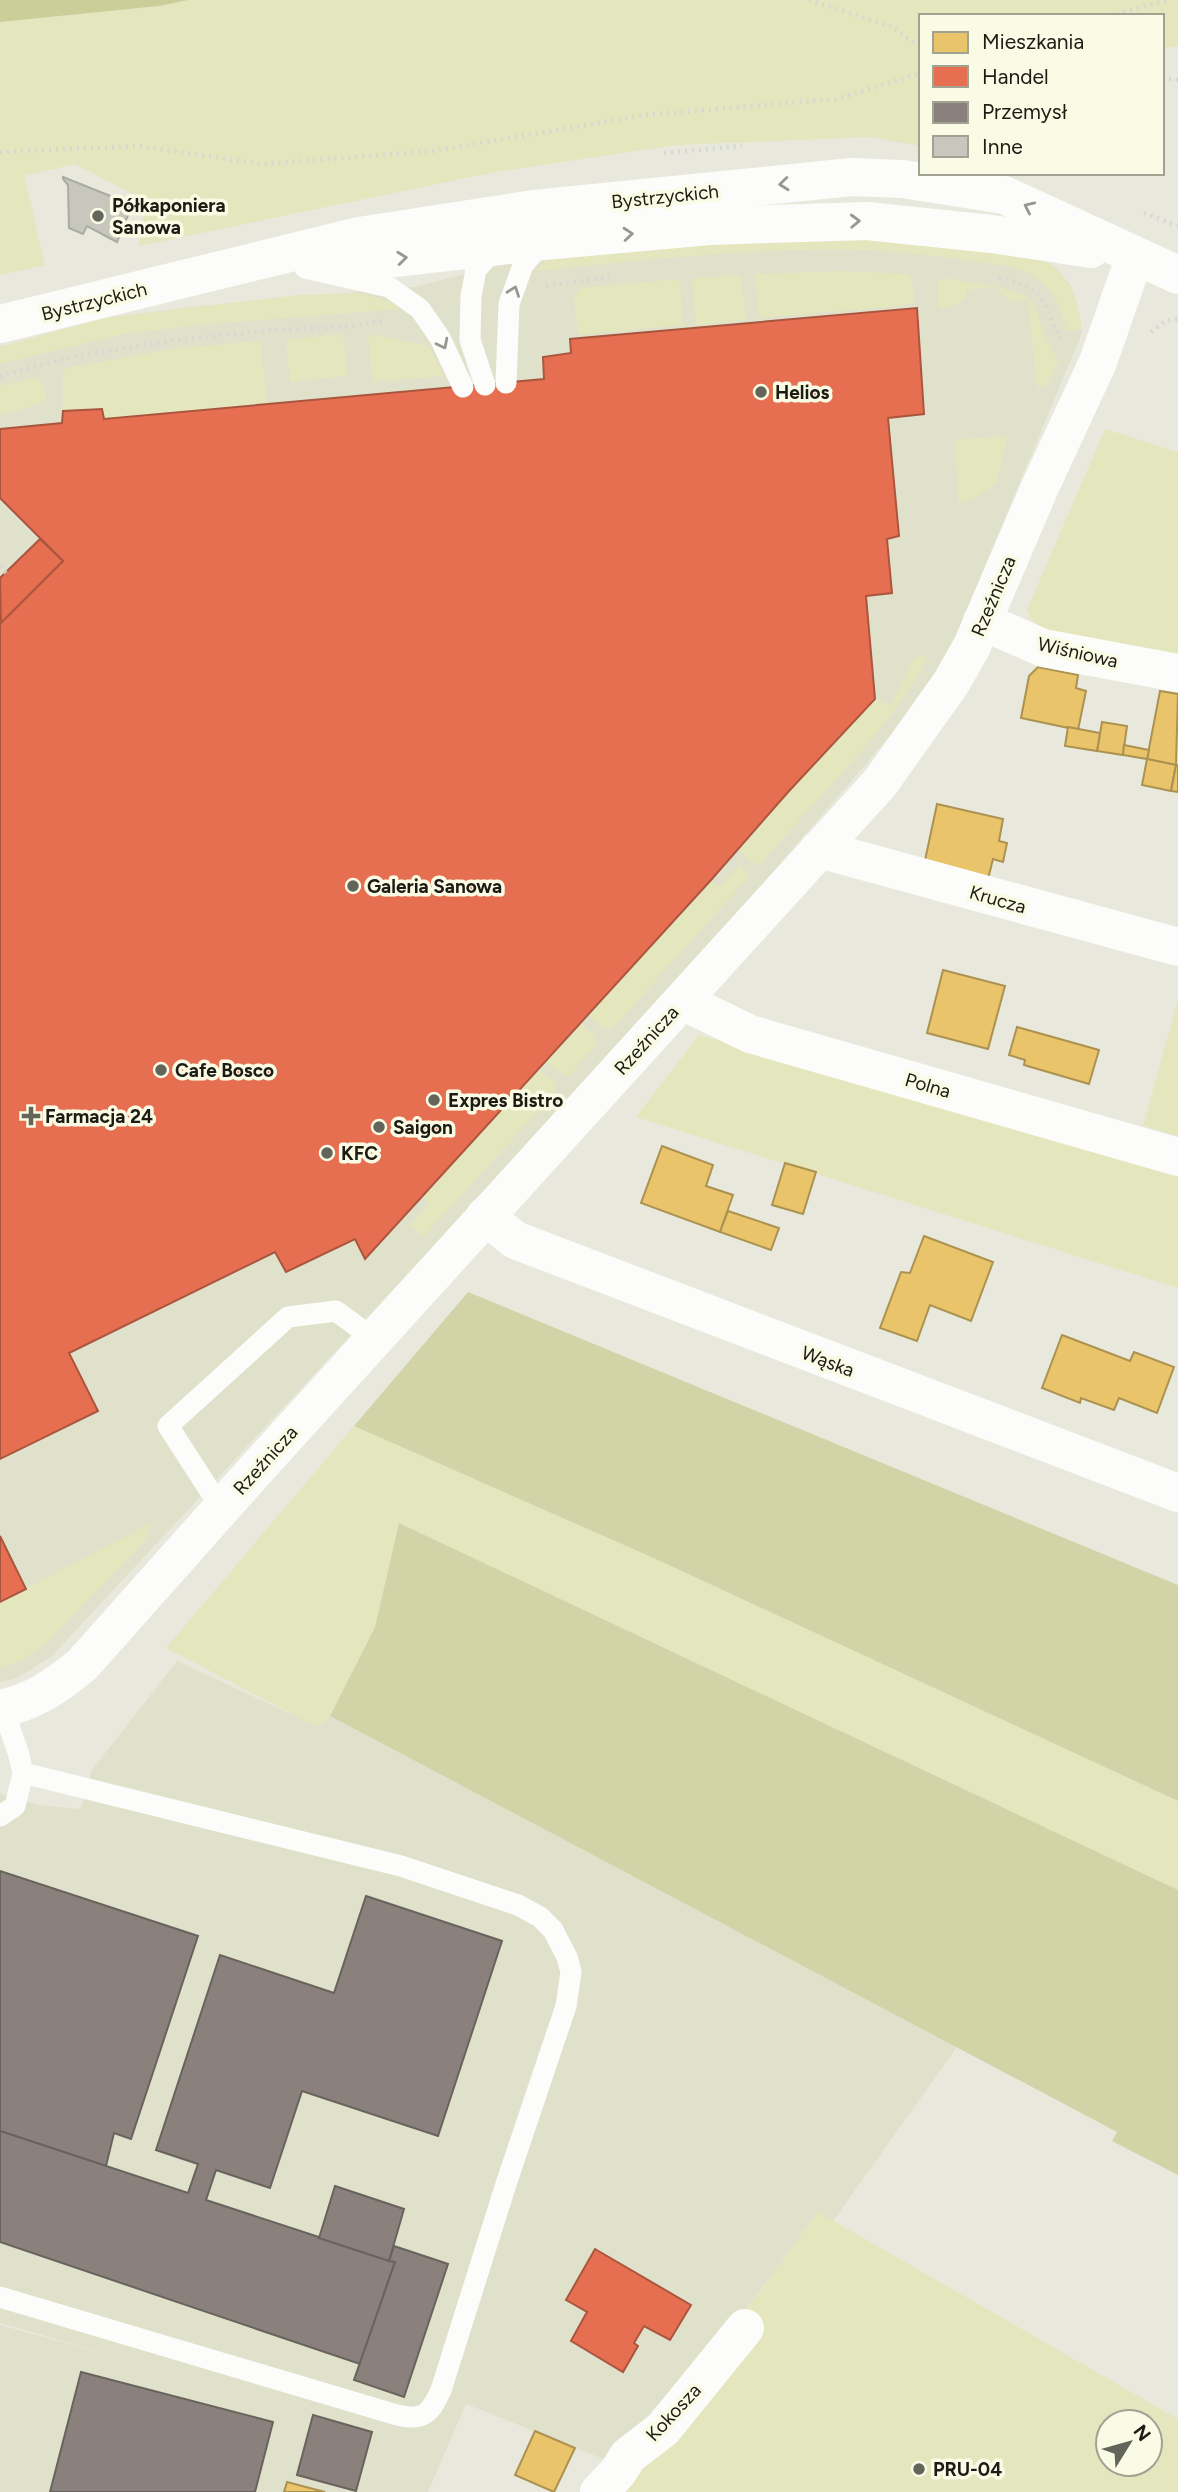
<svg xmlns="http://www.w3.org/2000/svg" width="1178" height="2492" font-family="Figtree,sans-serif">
<rect width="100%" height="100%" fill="#e8e9dc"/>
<g fill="#e0e1cb">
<polygon points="821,232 1055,267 1071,286 1076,301 1082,333 949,652 909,714 747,902 426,1254 51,1657 17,1678 0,1682 0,347 105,318 200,306 413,287 566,249"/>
<polygon points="177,1661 317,1726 330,1716 957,2047 833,2221 818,2213 744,2312 606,2460 466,2404 428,2492 325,2492 287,2482 283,2492 0,2492 0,2325 125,2359 0,2323 0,1794 39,1805 81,1809 92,1770"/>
</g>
<g fill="#e4e6be" fill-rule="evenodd">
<polygon points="188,0 1178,0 1178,46 1162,49 1162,16 921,16 921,146 870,137 677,145 495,172 139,246 146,201 75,164 24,176 45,265 0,275 0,22 159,6"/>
<path d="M821,232L1044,259C1069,277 1079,299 1082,329L1067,331C1058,296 1048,278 1013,267C964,260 914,252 865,250C755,247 645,260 536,271L544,261L557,252Z"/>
<polygon points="845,271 908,274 912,282 914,302 902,306 759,318 755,274"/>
<polygon points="741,275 746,320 696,325 692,278"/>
<path d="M943,278L998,287C1035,295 1034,304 1045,336C1048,345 1054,353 1059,361L1047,384L1037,388L1028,300C1014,301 1003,302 998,287L967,290C964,305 953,307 939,309L937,283Z"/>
<polygon points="679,279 683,325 578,335 574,298 580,288"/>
<polygon points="359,293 387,301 402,309 196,325 119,335 0,364 0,347 105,318 299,295"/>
<polygon points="339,334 344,340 347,376 290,382 286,340"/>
<polygon points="371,334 429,346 444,376 373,382 368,338"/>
<polygon points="255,341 260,342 261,346 267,404 104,419 102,409 63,411 63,374 66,368 172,349"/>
<polygon points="32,378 40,379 46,394 45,400 39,404 0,415 0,386"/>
<polygon points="1105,429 1178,452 1178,659 1050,633 1032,620 1027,610"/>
<polygon points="1001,436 1007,437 996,484 978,496 959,505 955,440"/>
<polygon points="917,656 928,658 901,701 872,739 762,862 757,864 752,863 738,849 789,791 875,699 891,705 913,660"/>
<polygon points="740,865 749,875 747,879 612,1029 603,1029 588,1015 711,880 719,887"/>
<polygon points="1178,999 1178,1136 1143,1126"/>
<polygon points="581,1023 595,1035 597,1044 570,1075 564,1076 546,1061"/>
<polygon points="699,1035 1178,1168 1178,1288 636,1117"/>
<polygon points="539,1069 555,1083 556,1088 555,1093 426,1234 421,1235 410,1225 429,1204 422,1197"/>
<polygon points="354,1426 658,1560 1178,1801 1178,1890 399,1523 375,1627 330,1716 317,1727 166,1648"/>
<polygon points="151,1523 145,1541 45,1644 24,1659 0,1669 0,1602"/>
<path d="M818,2212L1178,2419V2492H613ZM1108,2422H1150V2464H1108Z"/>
</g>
<g fill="#d2d4a8">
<polygon points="468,1292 1178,1585 1178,1801 658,1560 354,1426"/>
<polygon points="399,1523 1178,1890 1178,2175 1112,2141 1117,2132 330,1716 375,1627"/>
</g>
<polygon fill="#cbce99" points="0,0 188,0 159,6 0,22"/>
<g fill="#e9c46a" stroke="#ac9250" stroke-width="2">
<polygon points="1038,667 1078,675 1076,688 1086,691 1078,730 1021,718 1029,676"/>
<polygon points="1160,691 1178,694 1176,765 1147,759"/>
<polygon points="1102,722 1127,726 1123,755 1097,751"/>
<polygon points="1068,727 1100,733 1097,751 1065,746"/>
<polygon points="1124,745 1149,750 1147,759 1123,755"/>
<polygon points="1147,759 1176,765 1171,791 1142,785"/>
<polygon points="1176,765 1178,765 1178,792 1171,791"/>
<polygon points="937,804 1003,819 999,841 1007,843 1003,862 993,859 988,879 924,865"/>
<polygon points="943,970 1005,986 988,1049 927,1033"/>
<polygon points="1017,1027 1099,1050 1089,1084 1024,1065 1025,1060 1009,1055"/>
<polygon points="662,1146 713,1165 706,1186 733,1195 720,1232 641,1203"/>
<polygon points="785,1163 816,1172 803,1214 772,1205"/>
<polygon points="728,1211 779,1228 771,1250 720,1232"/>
<polygon points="924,1236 993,1262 971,1321 930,1305 917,1341 880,1328 901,1272 910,1273"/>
<polygon points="1062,1335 1130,1361 1134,1352 1174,1367 1157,1413 1119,1398 1114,1410 1081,1398 1080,1403 1042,1388"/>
<polygon points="535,2431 575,2448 554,2492 515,2475"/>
<polygon points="287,2482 325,2492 284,2492"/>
</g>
<g fill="#e76f51" stroke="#aa563f" stroke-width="2">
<polygon points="917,308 924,414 888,418 899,536 887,539 892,593 866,596 875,699 789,791 711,880 365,1259 355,1239 286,1272 275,1252 69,1353 98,1411 0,1459 0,623 63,561 0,498 0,429 62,423 63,411 102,409 104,419 544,379 543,357 571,353 570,339"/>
<polygon points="40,539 63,561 1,623 0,578"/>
<polygon points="0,1536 26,1589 0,1602"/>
<polygon points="595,2249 691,2305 670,2340 644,2326 634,2343 638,2346 623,2372 571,2341 587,2312 566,2300"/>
</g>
<g fill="#8a817c" stroke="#69635d" stroke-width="2">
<polygon points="0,1871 198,1936 131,2139 114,2133 106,2166 0,2131"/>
<polygon points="366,1896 502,1941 438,2136 302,2091 270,2188 216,2170 206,2200 395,2262 360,2364 0,2242 0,2131 188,2193 198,2164 156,2150 220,1955 334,1993"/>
<polygon points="335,2186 404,2209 389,2261 319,2238"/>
<polygon points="394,2246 448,2264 404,2397 354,2380 395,2262 389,2261"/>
<polygon points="81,2372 273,2422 255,2492 50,2492"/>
<polygon points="313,2415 372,2432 356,2491 297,2475"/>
</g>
<polygon fill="#c7c7be" stroke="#aaaba1" stroke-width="2" points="63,177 128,203 131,208 117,242 87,226 83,234 69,228 68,185 63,179"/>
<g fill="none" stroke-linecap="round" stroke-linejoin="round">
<g stroke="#d7d7d3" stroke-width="4.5" stroke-dasharray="2 5" stroke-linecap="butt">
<polyline points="809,0 890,26 921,47"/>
<polyline points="1110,16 1167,0"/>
<polyline points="1162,78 1178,80"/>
<polyline points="0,152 138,146 262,164 433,151 645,115 836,99 921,73"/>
<polyline points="664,153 742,146"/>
<polyline points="1144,213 1178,226"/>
<path d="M999,278C1027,283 1040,290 1051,317C1054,327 1058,335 1064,343"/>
<polyline points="546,286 610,277"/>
<polyline points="1151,332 1166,321 1178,319"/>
<polyline points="0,376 71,357 169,341 270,330 344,327 383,321"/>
<polyline points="0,567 6,573"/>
</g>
<g stroke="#fcfcfa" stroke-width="21">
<polyline points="305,268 389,287 420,309 440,338 463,387"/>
<polyline points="506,383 509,304 523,265 544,241"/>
<polyline points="485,385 470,340 471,296 476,270 495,248"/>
<polyline points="221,1508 168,1426 288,1317 336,1311 374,1339"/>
<polyline points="0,1816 15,1806 23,1773"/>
<path d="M0,2297L397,2415C424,2422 431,2412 441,2390L507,2181L566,2006L571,1972L567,1957L553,1930L540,1917L518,1905L401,1866L23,1773L18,1752L3,1708"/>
</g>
<g stroke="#fcfcfa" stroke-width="38">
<polyline points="982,621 1043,648 1178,673"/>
<polyline points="819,849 1178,947"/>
<polyline points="682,1001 750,1034 1178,1157"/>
<polyline points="485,1216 515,1240 1178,1493"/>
<path d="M0,1709C35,1701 55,1687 82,1665L260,1465L880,783L951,683L972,646L1040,487L1098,362L1135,256"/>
<polyline points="599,2492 618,2472 628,2456 663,2429 745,2328"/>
</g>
<g stroke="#fcfcfa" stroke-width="38">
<polyline points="336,265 544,241 709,226 867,221 992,234 1091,249"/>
<polyline points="0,324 359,236 534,209 852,177 903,179 1004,195 1178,275"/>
</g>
</g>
<defs><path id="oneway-chevron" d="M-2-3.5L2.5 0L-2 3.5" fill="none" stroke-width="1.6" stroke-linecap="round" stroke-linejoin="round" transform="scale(1.75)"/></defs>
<g stroke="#979792">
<use href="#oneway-chevron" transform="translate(784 184) rotate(174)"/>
<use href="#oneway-chevron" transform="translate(1029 207) rotate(-155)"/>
<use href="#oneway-chevron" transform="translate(855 221) rotate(-2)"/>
<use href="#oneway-chevron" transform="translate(628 234) rotate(-5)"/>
<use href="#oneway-chevron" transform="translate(402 258) rotate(-6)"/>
<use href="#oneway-chevron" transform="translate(514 291) rotate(-70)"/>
<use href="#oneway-chevron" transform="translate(443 344) rotate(63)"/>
</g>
<g fill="#63645a" stroke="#f9fbe5" stroke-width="2.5">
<circle cx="98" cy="216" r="7"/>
<circle cx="761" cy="392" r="7"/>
<circle cx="353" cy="886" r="7"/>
<circle cx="161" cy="1070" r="7"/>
<circle cx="434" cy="1100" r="7"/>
<path d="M27.5 1105.5h7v7h7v7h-7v7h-7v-7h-7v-7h7z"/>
<circle cx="379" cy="1127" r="7"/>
<circle cx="327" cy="1153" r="7"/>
<circle cx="919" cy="2469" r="7"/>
</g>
<g text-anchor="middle" stroke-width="7" stroke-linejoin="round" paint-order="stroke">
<g font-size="19" fill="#1c1c14" stroke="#f9fbe5">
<text transform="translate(665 196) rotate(-6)" y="7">Bystrzyckich</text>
<text transform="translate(94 301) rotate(-14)" y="7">Bystrzyckich</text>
<text transform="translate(993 596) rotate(-67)" y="7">Rzeźnicza</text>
<text transform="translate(1078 652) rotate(13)" y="7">Wiśniowa</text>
<text transform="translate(998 899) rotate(16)" y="7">Krucza</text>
<text transform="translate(646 1040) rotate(-48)" y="7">Rzeźnicza</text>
<text transform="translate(928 1085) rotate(16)" y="7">Polna</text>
<text transform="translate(828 1361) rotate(21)" y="7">Wąska</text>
<text transform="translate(265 1460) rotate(-48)" y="7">Rzeźnicza</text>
<text transform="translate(673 2412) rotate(-47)" y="7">Kokosza</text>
</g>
<g font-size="19" font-weight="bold" fill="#1c1c14" stroke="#f9fbe5" text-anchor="start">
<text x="112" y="212">Półkaponiera<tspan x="112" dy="22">Sanowa</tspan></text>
<text x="775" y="399">Helios</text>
<text x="367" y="893">Galeria Sanowa</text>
<text x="175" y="1077">Cafe Bosco</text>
<text x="448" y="1107">Expres Bistro</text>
<text x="45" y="1123">Farmacja 24</text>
<text x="393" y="1134">Saigon</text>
<text x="341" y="1160">KFC</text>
<text x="933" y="2476">PRU-04</text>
</g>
</g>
<rect x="919" y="14" width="245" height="161" fill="#f9fbe5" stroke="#a1a291" stroke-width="2"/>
<rect x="933" y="32" width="35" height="21" fill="#e9c46a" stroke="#a1a291" stroke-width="2"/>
<text x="982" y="49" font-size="21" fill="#1c1c14">Mieszkania</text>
<rect x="933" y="66" width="35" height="21" fill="#e76f51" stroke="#a1a291" stroke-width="2"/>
<text x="982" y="84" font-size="21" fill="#1c1c14">Handel</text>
<rect x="933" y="102" width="35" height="21" fill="#8a817c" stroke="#a1a291" stroke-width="2"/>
<text x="982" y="119" font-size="21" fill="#1c1c14">Przemysł</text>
<rect x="933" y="136" width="35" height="21" fill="#c7c7be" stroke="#a1a291" stroke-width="2"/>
<text x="982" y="154" font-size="21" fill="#1c1c14">Inne</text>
<g transform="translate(1129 2443) rotate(53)"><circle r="33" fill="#f9fbe5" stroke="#a1a291" stroke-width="2"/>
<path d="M0-5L12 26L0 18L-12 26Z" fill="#63645a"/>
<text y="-10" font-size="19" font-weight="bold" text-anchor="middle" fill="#1c1c14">N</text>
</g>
</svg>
